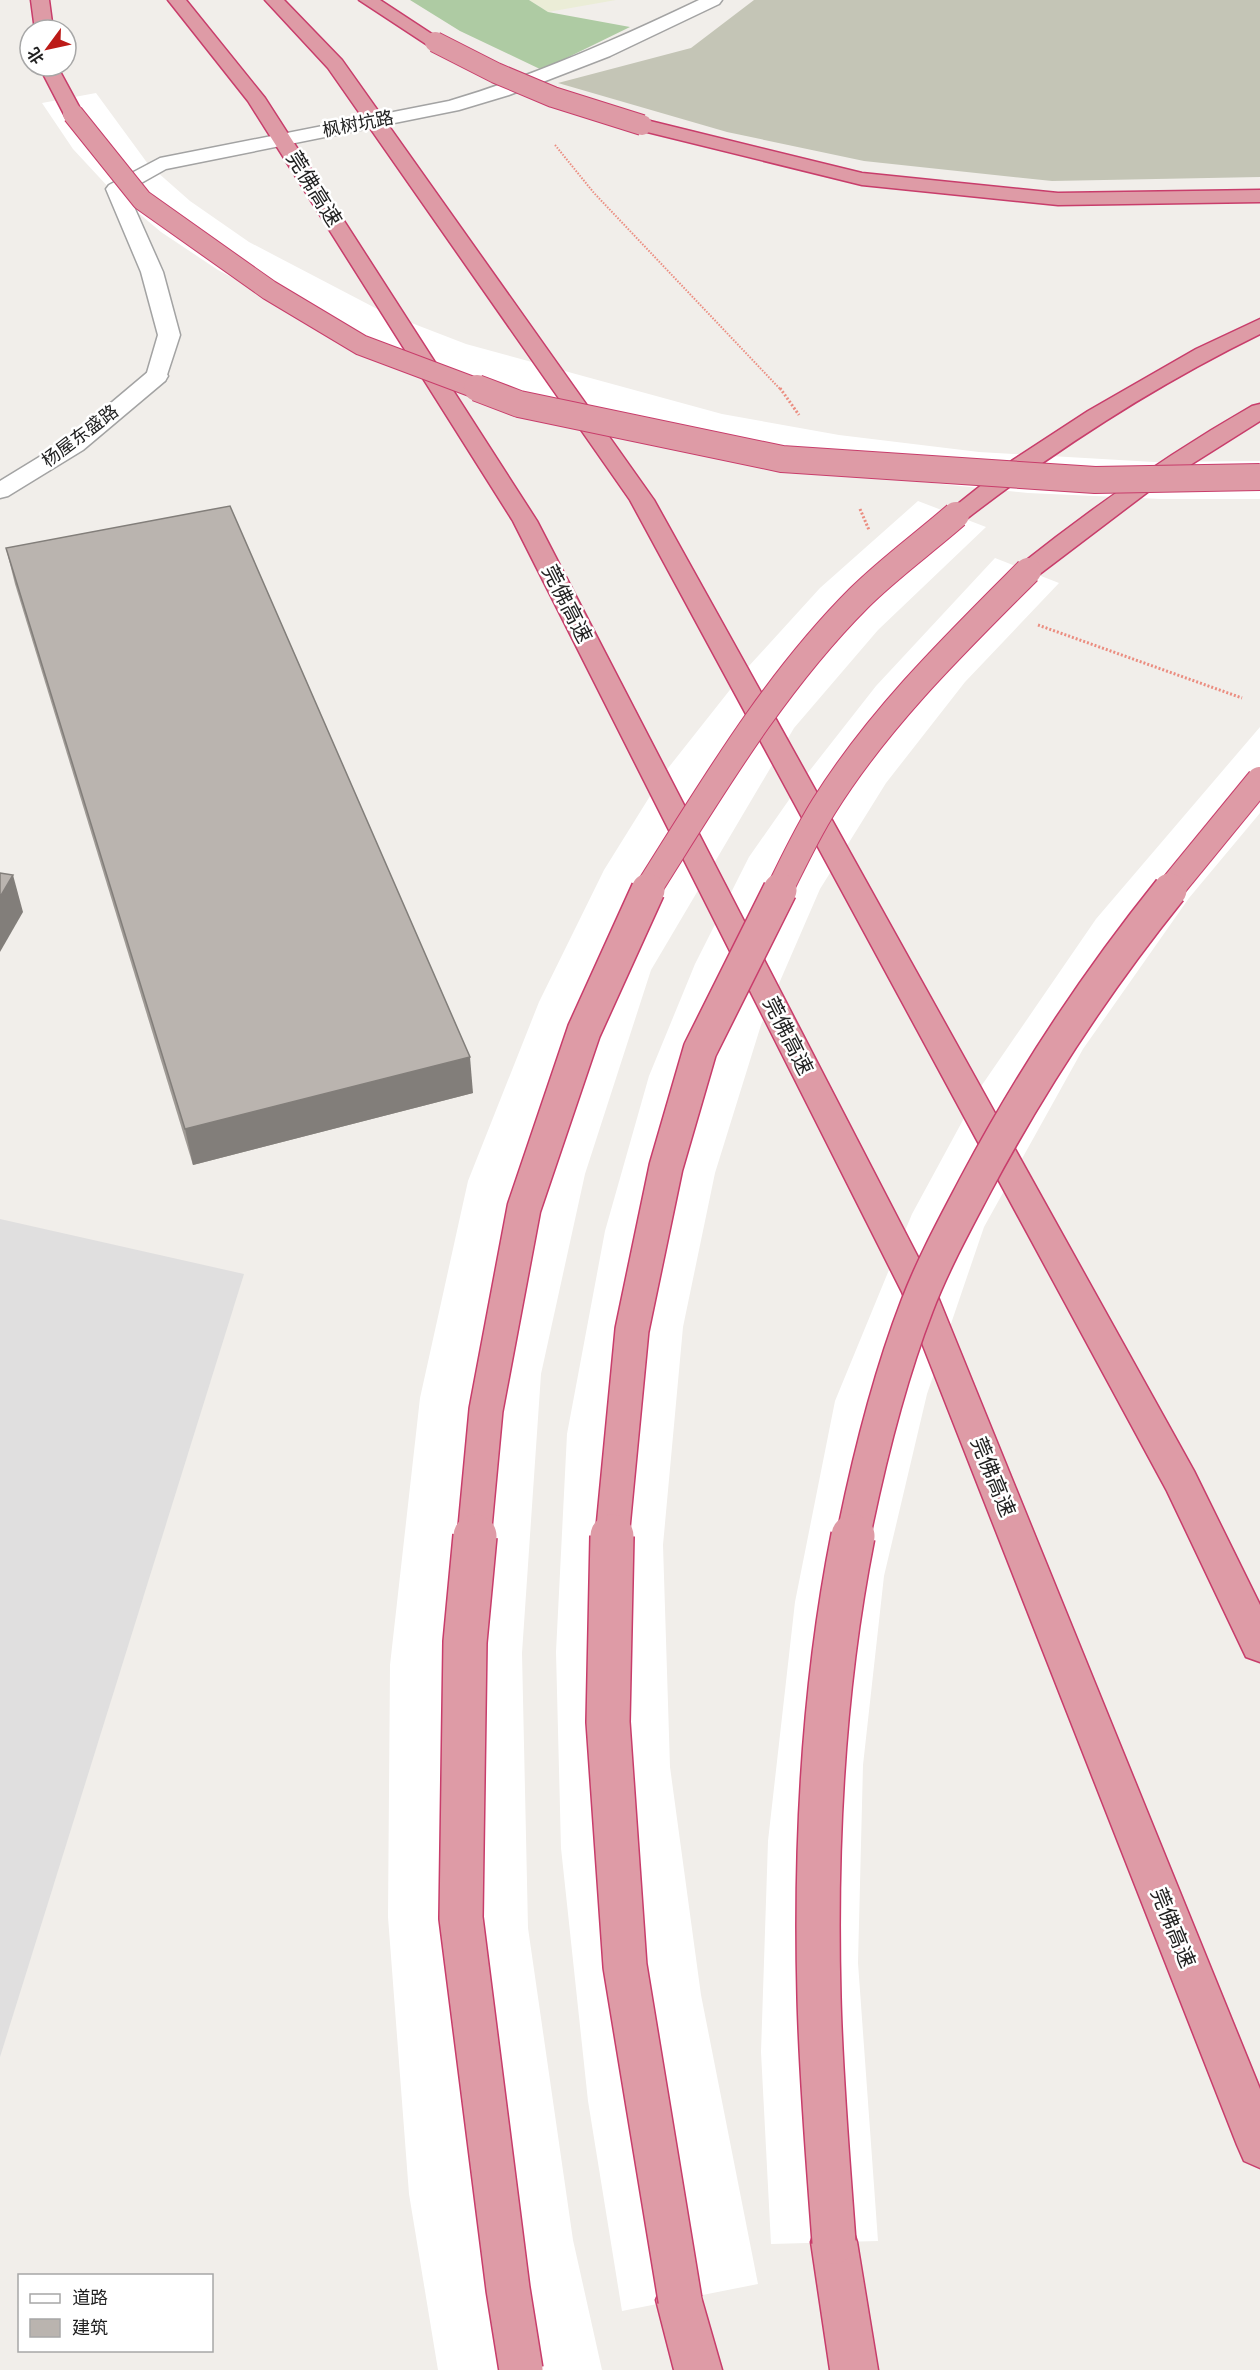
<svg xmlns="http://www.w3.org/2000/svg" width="1260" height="2370" font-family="'Open Sans','Noto Sans SC',sans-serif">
<rect width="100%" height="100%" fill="#f1eeea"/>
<polygon fill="#e0dfdf" points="0,1219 244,1274 0,2057"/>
<polygon fill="#c4c5b6" points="754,0 1260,0 1260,177 1052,181 864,161 727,132 558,83 691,48"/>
<polygon fill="#ebedd7" points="529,0 616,0 548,12"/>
<polygon fill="#aecba3" points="410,0 529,0 548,12 630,27 542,70 460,31"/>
<g fill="#fff">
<polygon points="96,93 148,164 190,201 249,242 383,312 466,344 722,414 839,435 979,452 1154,462 1260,461 1260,499 1161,499 1028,493 893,479 530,403 289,308 218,270 161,232 111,190 73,149 42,103"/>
<polygon points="918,501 986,527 878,630 794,728 651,970 585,1174 541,1374 522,1653 528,1928 573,2240 602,2370 438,2370 409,2194 388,1917 390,1665 420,1398 468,1181 539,1002 604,870 665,772 748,667 820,588"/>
<polygon points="995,558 1059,583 965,682 886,783 820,889 761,1025 715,1173 683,1327 663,1545 670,1767 701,1995 758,2284 622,2311 588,2101 561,1848 556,1652 567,1434 605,1231 649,1076 695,964 749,857 807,774 876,686"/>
<polygon points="1260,727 1260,813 1189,898 1083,1049 984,1227 927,1394 884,1576 863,1765 858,1963 878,2241 771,2244 761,2052 768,1841 795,1602 835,1401 912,1214 982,1085 1096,919"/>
</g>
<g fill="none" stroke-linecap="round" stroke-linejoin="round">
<g stroke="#a3a3a3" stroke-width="3">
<path id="lane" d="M699,0H722L719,4L610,56L509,95L459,110L166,169L127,191L163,272L180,335L165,381H149L146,376L158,335L141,272L106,189L109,185L160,158L449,101C536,75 617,39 699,0Z"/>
</g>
<g stroke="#a3a3a3" stroke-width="3">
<polygon id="street" points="157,369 165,371 168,376 165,381 83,450 8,496 0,498 0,481 67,440 149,371"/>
</g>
<g stroke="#c83d6b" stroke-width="3">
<g id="highway">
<polygon points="31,0 49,0 53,30 35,30"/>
<polygon points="168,0 186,0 265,98 537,521 936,1292 1260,2089 1260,2168 1244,2161 1237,2145 902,1292 513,521 248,101"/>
<polygon points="265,0 284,0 342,60 654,500 1194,1471 1260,1605 1260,1662 1246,1657 1167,1491 630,500 328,68"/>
<polygon points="359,0 380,0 444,42 441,46 429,46"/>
<polygon points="39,66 57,66 83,114 80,118 66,118"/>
<polygon points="642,119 862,173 1058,193 1260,190 1260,202 1058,205 862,185 635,129 632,125 635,121"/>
<path d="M1260,319V334C1154,386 1058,448 965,520L956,522L947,520L944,515L1013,460L1088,411L1196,349Z"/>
<path d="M1260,404V421L1149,491L1037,576L1028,578L1019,576L1016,571L1019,566C1093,507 1170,453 1252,406Z"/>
<polygon points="834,2219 851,2225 857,2242 878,2370 830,2370 811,2242 817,2225"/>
<polygon points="680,2276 697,2283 722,2370 674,2370 656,2300 663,2283"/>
</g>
</g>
<polyline stroke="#eb8d80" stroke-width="2" stroke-dasharray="1.5 1.5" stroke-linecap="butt" points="555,145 594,193 781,390"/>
<g stroke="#eb8d80" stroke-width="3" stroke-dasharray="2 2" stroke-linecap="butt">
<polyline points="780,388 799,415"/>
<polyline points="860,509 869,530"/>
<polyline points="1038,625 1242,698"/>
</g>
<use href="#lane" fill="#fff" fill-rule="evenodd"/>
<use href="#street" fill="#fff" fill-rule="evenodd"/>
<use href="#highway" fill="#de9ba6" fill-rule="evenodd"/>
<g stroke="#c83d6b" stroke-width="22" stroke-linecap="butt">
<g id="highway-bridge-far3">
<polyline points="435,42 496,73 553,97 642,125"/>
<polyline points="73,114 142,200 269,290 361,345 481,390"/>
</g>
</g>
<g stroke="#c83d6b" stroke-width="28" stroke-linecap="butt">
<g id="highway-bridge-far2">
<polyline points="477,388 519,404 782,459 1095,480 1260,477"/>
<path d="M647,891C711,790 773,684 859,598C888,569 924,543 956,515"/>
<path d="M779,891C793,863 807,833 824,806C879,718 955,644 1028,571"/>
<polyline points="1169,891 1260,780"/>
</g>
</g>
<g stroke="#c83d6b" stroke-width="36" stroke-linecap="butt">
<g id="highway-bridge-far1">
<polyline points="474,1538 486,1410 524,1208 584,1031 648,890"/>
<polyline points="612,1538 632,1330 666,1167 700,1050 780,890"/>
<path d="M853,1538C869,1459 888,1381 917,1306C933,1264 955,1224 976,1184C1032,1079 1096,982 1170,890"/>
</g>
</g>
<g stroke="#c83d6b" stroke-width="46" stroke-linecap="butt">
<g id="highway-bridge">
<polyline points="475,1536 465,1642 461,1918 508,2289 521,2370"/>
<polyline points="612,1536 608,1722 625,1966 680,2300"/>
<path d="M834,2242C828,2160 821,2079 819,1997C815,1844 823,1687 853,1536"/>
</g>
</g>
<use href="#highway-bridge-far3" stroke="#de9ba6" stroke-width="20"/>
<use href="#highway-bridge-far2" stroke="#de9ba6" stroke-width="26"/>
<use href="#highway-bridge-far1" stroke="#de9ba6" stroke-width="33"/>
<use href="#highway-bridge" stroke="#de9ba6" stroke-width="43"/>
</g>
<polygon fill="#a09b96" points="6,548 473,1093 193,1165 15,584"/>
<g fill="#827e7a">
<polygon points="13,875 23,912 0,952 0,897"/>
<polygon points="470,1057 473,1093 193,1165 185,1129"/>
</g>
<g fill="#bab4af" stroke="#827e7a" stroke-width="1.5">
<polygon points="230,506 470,1057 185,1129 6,548"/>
<polygon points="0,873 13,875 0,897"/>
</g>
<g text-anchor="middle" stroke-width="5" stroke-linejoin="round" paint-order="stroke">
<g font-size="18" fill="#222" stroke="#fff">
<text transform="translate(358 124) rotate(-11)" y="6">枫树坑路</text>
<text transform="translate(80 436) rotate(-37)" y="6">杨屋东盛路</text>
</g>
<g font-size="21" fill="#222" stroke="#fff">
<text transform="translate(314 189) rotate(58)" y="7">莞佛高速</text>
<text transform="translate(567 604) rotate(63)" y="7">莞佛高速</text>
<text transform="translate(788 1036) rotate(63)" y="7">莞佛高速</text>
<text transform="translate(993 1477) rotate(68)" y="7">莞佛高速</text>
<text transform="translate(1173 1928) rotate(68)" y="7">莞佛高速</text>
</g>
</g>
<rect x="18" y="2274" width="195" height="78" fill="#ffffff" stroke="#a7a7a7" stroke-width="1.5"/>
<rect x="30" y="2294" width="30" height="9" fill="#ffffff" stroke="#a7a7a7" stroke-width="1.5"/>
<text x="72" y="2304" font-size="18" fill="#222222">道路</text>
<rect x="30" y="2319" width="30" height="18" fill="#bab4af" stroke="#a7a7a7" stroke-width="1.5"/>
<text x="72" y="2334" font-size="18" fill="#222222">建筑</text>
<g transform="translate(48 48) rotate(237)"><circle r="28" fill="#ffffff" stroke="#a7a7a7" stroke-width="1.5"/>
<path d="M0-4.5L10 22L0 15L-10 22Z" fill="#bc1a17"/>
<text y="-9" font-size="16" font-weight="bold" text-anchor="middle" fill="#222222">北</text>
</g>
</svg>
